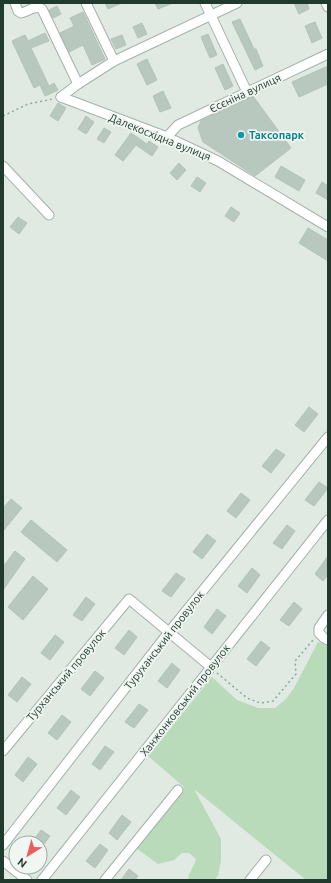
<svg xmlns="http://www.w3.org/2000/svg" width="331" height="883" font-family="Ubuntu,sans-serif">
<rect width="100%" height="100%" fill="#e0eae3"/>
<path fill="#b9dbba" d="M318,642L328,646V880H306L194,789L221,839V861L218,876L214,880L188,879C189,872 194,867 196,859L189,853H182L174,860L158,864L136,848L184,787L148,756L212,677L237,700L258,708H275L286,699L294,688Z"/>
<g fill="#b8c8be" stroke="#b2c3b8">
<polygon points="105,3 122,3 108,9"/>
<polygon points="155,3 173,3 158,9"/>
<polygon points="294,3 307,3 309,9 299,14"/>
<polygon points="57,6 61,14 53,18 49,10"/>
<polygon points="83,12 105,59 92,65 83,45 69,52 60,33 74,26 70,18"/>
<polygon points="240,19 254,49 256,49 263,66 255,70 232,22"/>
<polygon points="315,22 322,38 312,43 305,26"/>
<polygon points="142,23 147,34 138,38 133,27"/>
<polygon points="45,33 49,41 31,48 49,86 54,83 58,90 45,96 40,85 34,88 12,41 25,35 28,41"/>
<polygon points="208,34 217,55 210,58 201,37"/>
<polygon points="122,35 126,45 116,49 111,39"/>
<polygon points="147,59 157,80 147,85 137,64"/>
<polygon points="223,64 233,86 225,90 215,68"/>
<polygon points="328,66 328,84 299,97 292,82"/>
<polygon points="163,91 171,108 160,112 153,96"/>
<polygon points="253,96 291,148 255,176 203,142 198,128 201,121"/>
<polygon points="58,103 66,108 58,121 50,116"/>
<polygon points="86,116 94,122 86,134 78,129"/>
<polygon points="104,128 111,132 104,143 97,139"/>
<polygon points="131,133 147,144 149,141 158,147 152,156 136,145 123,161 115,155"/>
<polygon points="179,163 186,170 177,180 170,173"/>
<polygon points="281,166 305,180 299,191 275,177"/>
<polygon points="197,177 206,183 200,192 191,186"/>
<polygon points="322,182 328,186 328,200 316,193"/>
<polygon points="231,207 240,213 234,222 225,216"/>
<polygon points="18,217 27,223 19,234 10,227"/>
<polygon points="308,228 328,240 328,261 299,243"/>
<polygon points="309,407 318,414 304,432 295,425"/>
<polygon points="276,449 285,455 271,473 262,466"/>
<polygon points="319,482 328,488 314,506 305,500"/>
<polygon points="241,493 250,500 236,518 227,511"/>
<polygon points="11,499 22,508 3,531 3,508"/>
<polygon points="31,520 67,550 57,562 21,532"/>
<polygon points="287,525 295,531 282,549 273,543"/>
<polygon points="207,534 216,541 202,559 193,552"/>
<polygon points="15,551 25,559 3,590 3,567"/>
<polygon points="328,556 328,575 323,581 315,574"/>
<polygon points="252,568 260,575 247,593 238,586"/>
<polygon points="176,573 185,579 171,597 162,591"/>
<polygon points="33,576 48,589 23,620 8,607"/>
<polygon points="86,597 95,604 82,621 73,615"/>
<polygon points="294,602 302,609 289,626 280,620"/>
<polygon points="217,609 226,616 212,634 204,627"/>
<polygon points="129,630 137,637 124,655 115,648"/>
<polygon points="55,635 64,642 50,660 41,653"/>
<polygon points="261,641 270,648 256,666 247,659"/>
<polygon points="172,663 180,670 167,688 158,681"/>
<polygon points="95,671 104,678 90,696 81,689"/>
<polygon points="22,677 31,684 17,702 8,695"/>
<polygon points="139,704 148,710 134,728 125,722"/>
<polygon points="62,715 71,722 57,740 48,733"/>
<polygon points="105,746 114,752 100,770 92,764"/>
<polygon points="28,757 37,764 23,782 15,775"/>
<polygon points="71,790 80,797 66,815 57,808"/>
<polygon points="122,815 131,822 117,840 109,833"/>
<polygon points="41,830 50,836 40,849 40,843 31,843"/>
<polygon points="100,844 108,850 95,868 86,861"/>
<polygon points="129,869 138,876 135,880 121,880"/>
</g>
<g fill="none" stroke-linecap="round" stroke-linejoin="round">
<g stroke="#a3b2a9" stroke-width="11">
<g id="minor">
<path d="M15,3L18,11L21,13C28,12 35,4 42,9L78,84"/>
<polyline points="86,3 114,61"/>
<polyline points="205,3 247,92"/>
<polyline points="326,3 328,7"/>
<polyline points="61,97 167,137 218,161 328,227"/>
<polyline points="61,97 78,84 114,61 237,3"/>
<polyline points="167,137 178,125 328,54"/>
<polyline points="3,166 49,215"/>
<polyline points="328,615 319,628 319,633 324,638 328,640"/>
<polyline points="3,751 129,599 211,667"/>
<polyline points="3,845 169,632 328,437"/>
<polyline points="3,861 27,880"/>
<polyline points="42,880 328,520"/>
<polyline points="105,880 178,790"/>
<polyline points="250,880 266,860"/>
</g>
</g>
<g stroke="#81ad95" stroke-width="1.5" stroke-dasharray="2 3" stroke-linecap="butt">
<polyline points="3,116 28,104 53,99"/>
<polyline points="217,673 247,698 260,703 273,701 296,674 295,661 314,639"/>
</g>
<use href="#minor" stroke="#fff" stroke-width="9"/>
</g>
<circle fill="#0f9aa8" stroke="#f0f7f2" stroke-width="1.5" cx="241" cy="135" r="4"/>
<g text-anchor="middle" stroke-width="3.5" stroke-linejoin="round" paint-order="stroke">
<g font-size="11" fill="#213a2e" stroke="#f0f7f2">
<text transform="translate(245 93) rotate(-25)" y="4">Єсєніна вулиця</text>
<text transform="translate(160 137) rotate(22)" y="4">Далекосхідна вулиця</text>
<text transform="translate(164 640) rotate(-52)" y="4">Туруханський провулок</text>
<text transform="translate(66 675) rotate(-50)" y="4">Турханський провулок</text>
<text transform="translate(185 700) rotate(-52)" y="4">Ханжонковський провулок</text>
</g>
<g font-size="11" font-weight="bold" fill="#0d838f" stroke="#f0f7f2" text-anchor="start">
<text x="249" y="139">Таксопарк</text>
</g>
</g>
<rect width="331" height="883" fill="none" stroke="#213a2e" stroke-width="8"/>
<g transform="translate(28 855) rotate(217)"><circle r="19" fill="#f0f7f2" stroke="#9daba4"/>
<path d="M0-3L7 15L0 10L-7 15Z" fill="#ed5e5b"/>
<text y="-6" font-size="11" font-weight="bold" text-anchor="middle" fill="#213a2e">N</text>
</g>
</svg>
